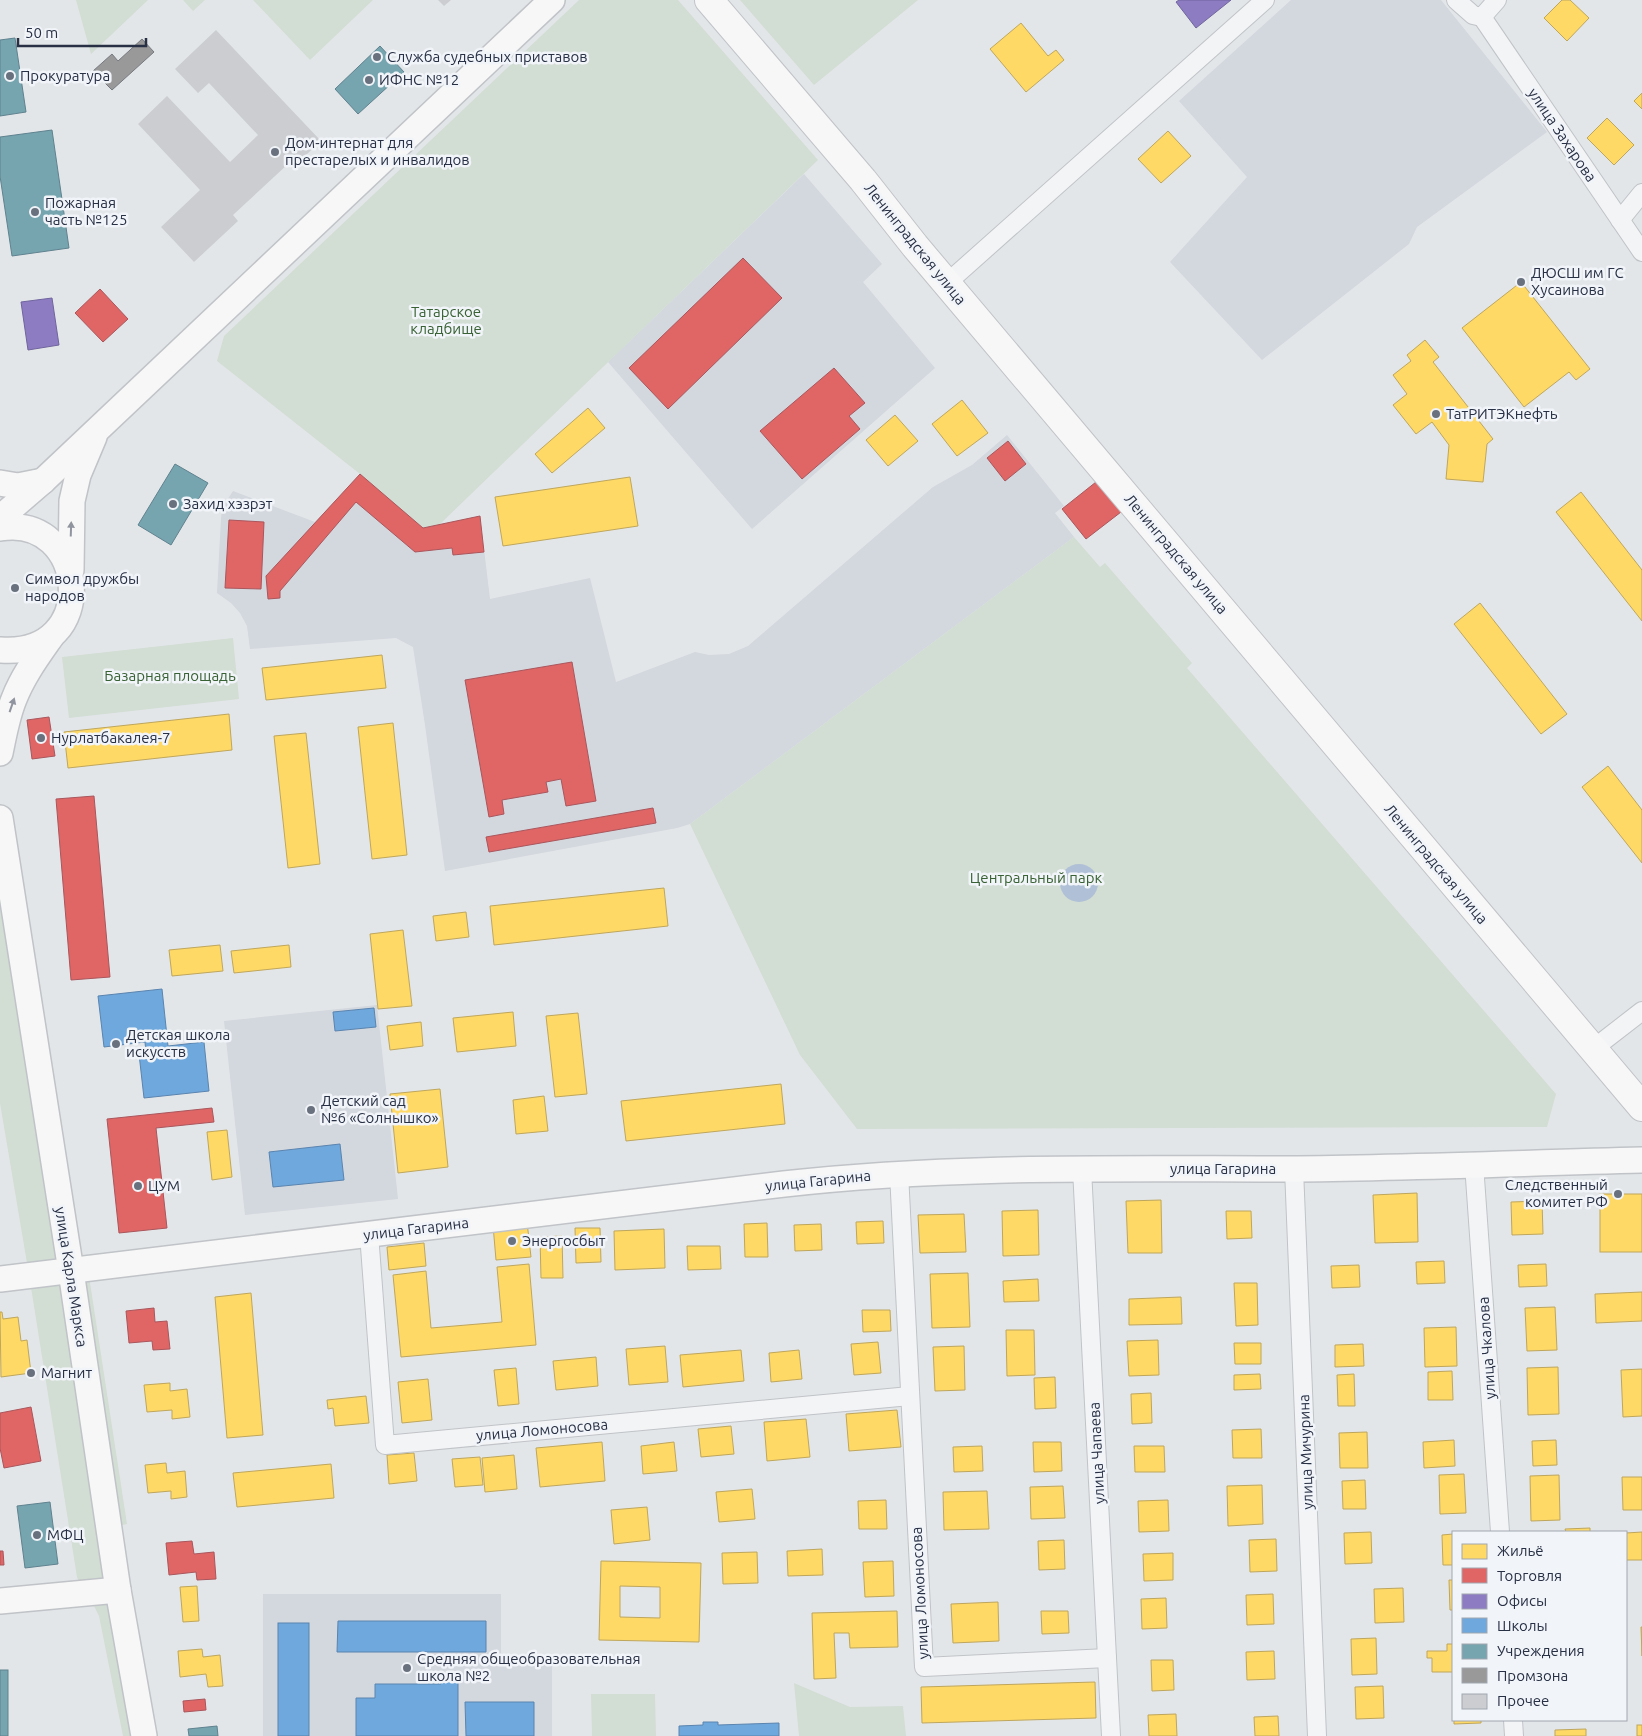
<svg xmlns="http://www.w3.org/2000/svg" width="1642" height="1736" font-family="Ubuntu,sans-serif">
<rect width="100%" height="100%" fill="#e3e6e9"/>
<g fill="#d3d7de">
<polygon points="1291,0 1441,0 1547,132 1417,227 1409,244 1262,360 1170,262 1247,177 1179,101"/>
<polygon points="804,174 882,264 863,282 935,368 752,529 608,362"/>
<polygon points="1007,435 1064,506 1055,513 1074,537 690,824 677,828 445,871 425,725 413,647 396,638 250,649 247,626 240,613 231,603 217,593 221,519 222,508 233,491 315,522 360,474 423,528 480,516 490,599 590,578 616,682 695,652 709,655 729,654 748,646 933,487 972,465"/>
<polygon points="377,1005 398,1199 245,1215 224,1021"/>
<polygon points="263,1594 501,1594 501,1661 552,1661 552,1736 263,1736"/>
</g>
<g fill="#d2ddd4">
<polygon points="76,0 148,0 91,54"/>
<polygon points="183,0 205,0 193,11"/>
<polygon points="253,0 373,0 310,60"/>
<polygon points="579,0 678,0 818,160 439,525 423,528 360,474 217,361 224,336"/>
<polygon points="740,0 918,0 814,85"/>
<polygon points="1074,537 1100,567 1105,563 1192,663 1187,668 1556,1094 1547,1127 857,1129 800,1055 690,824"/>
<polygon points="233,638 239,699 69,718 62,657"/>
<polygon points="0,858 64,1265 28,1269 0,1103"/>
<polygon points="66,1276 114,1584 81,1586 77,1577 30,1281"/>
<polygon points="89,1276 127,1524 112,1527 75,1277"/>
<polygon points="116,1593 142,1736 123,1736 99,1616 89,1596"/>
<polygon points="794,1683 850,1707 903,1706 906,1736 799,1736"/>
<polygon points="591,1694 655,1694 656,1736 592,1736"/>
</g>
<circle fill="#b0c0d6" cx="1079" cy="883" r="19"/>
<g fill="#ffd966" stroke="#bea65c" fill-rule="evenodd">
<polygon points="1562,0 1570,0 1589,18 1567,41 1544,18"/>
<polygon points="1021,23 1048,56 1056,50 1064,60 1026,92 990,49"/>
<polygon points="1642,93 1642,109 1634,101"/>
<polygon points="1607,118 1634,145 1614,165 1587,138"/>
<polygon points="1168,131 1191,156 1161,183 1138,159"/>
<polygon points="1521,282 1590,369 1576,380 1569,372 1524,407 1462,328"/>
<polygon points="1425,340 1439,357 1433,362 1493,439 1487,444 1483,482 1446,479 1449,445 1432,422 1416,434 1393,405 1407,394 1393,375 1411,361 1407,355"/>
<polygon points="962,400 988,433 957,456 932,424"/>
<polygon points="588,408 605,428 552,473 535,454"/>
<polygon points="895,415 918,441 888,466 866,440"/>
<polygon points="630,477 638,526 503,546 495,497"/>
<polygon points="1581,492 1642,570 1642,621 1556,512"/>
<polygon points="1480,603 1567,714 1541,734 1454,624"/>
<polygon points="382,655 386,688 266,700 262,668"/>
<polygon points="229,714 232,750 68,768 64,732"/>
<polygon points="393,723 407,855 372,859 358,727"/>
<polygon points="306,733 320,864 288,868 274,736"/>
<polygon points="1608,766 1642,810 1642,863 1582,787"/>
<polygon points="664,888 668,926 494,945 490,906"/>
<polygon points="466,912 469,937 436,941 433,916"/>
<polygon points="403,930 412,1006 378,1009 370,934"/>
<polygon points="220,945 223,971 172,976 169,950"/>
<polygon points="289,945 291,967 234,973 231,951"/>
<polygon points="513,1012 516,1046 457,1052 453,1018"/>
<polygon points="578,1013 587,1094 555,1097 546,1016"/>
<polygon points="421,1022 423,1046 390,1050 387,1026"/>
<polygon points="781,1084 785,1124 626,1141 621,1101"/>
<polygon points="440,1089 448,1167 398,1173 390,1094"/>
<polygon points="544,1096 548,1131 516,1134 513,1100"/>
<polygon points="227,1130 232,1177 212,1180 207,1132"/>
<polygon points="1417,1193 1418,1242 1375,1243 1373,1195"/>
<rect x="1600" y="1194" width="42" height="58"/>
<polygon points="1161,1200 1162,1253 1128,1253 1126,1201"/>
<polygon points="1542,1201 1543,1234 1512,1235 1511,1202"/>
<polygon points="1038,1210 1039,1255 1003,1256 1002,1211"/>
<polygon points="1226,1211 1251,1211 1252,1238 1227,1239"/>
<polygon points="964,1214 966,1252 920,1253 918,1215"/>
<polygon points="883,1221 884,1243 857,1244 856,1222"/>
<polygon points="527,1222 531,1257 496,1260 493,1225"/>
<polygon points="767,1223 768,1257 745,1257 744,1224"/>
<polygon points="821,1224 822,1250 795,1251 794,1225"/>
<polygon points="575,1228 600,1228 601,1262 576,1263"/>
<polygon points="664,1229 665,1268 615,1270 614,1231"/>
<polygon points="562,1236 563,1278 541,1278 540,1237"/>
<polygon points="424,1243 426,1266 389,1270 387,1247"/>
<polygon points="687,1246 720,1246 721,1269 688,1270"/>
<polygon points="1444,1261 1445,1283 1417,1284 1416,1262"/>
<polygon points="529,1264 536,1345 401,1357 393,1275 426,1271 431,1328 502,1322 497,1267"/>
<polygon points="1546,1264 1547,1286 1519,1287 1518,1265"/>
<polygon points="1359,1265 1360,1287 1332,1288 1331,1266"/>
<polygon points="968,1273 970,1327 932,1328 930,1274"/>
<polygon points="1038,1279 1039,1301 1004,1302 1003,1281"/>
<polygon points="1234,1283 1257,1283 1258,1325 1236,1326"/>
<polygon points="1642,1292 1642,1321 1596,1323 1595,1294"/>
<polygon points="251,1293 263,1435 227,1438 215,1297"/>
<polygon points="1181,1297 1182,1324 1129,1325 1129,1299"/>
<polygon points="1555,1307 1557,1350 1527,1351 1525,1308"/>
<polygon points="862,1310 890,1310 891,1331 863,1332"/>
<polygon points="0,1312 2,1312 3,1319 18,1317 21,1341 27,1340 31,1373 1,1377"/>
<polygon points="1456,1327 1457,1366 1425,1367 1424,1328"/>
<polygon points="1006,1330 1034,1330 1035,1375 1007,1376"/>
<polygon points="1158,1340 1159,1375 1129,1376 1127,1341"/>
<polygon points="878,1342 881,1373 854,1375 851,1344"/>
<polygon points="1234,1343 1261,1343 1261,1364 1235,1364"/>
<polygon points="1363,1344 1364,1366 1335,1367 1335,1345"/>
<polygon points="665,1346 668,1382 629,1385 626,1349"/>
<polygon points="964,1346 965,1390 935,1391 933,1347"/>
<polygon points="741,1350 744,1381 683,1387 680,1355"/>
<polygon points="799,1350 802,1379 771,1382 769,1353"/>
<polygon points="596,1357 598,1386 556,1390 553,1361"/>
<polygon points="1558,1367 1559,1414 1528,1415 1527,1368"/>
<polygon points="516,1368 519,1404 498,1406 494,1370"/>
<polygon points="1642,1369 1642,1416 1623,1417 1621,1370"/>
<polygon points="1452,1371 1453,1400 1428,1400 1428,1372"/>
<polygon points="1260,1374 1261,1389 1234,1390 1234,1375"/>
<polygon points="1354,1374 1355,1406 1338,1406 1337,1375"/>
<polygon points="1055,1377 1056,1408 1035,1409 1034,1378"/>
<polygon points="428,1379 432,1420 402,1423 398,1382"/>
<polygon points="170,1383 170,1391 187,1389 190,1417 172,1419 172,1410 147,1412 144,1385"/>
<polygon points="1151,1393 1152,1423 1132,1424 1131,1394"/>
<polygon points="366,1396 369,1423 335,1426 333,1408 328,1409 327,1400"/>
<polygon points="897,1410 901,1447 849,1451 846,1414"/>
<polygon points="806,1419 810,1457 767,1461 764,1422"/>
<polygon points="731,1426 734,1454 701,1457 698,1429"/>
<polygon points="1261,1429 1262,1458 1233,1458 1232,1430"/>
<polygon points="1367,1432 1368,1468 1340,1468 1339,1433"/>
<polygon points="1454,1440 1455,1466 1424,1468 1423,1442"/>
<polygon points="1556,1440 1557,1465 1533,1466 1532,1441"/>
<polygon points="602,1442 605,1481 540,1487 536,1448"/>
<polygon points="674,1442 677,1471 643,1474 641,1446"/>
<polygon points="1033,1442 1061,1442 1062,1471 1034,1472"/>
<polygon points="982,1446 983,1471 954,1472 953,1447"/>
<polygon points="1134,1446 1164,1446 1165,1472 1135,1472"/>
<polygon points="414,1453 417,1481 389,1484 387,1455"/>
<polygon points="514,1455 517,1489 485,1492 482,1458"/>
<polygon points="480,1457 483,1485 455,1487 452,1459"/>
<polygon points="166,1463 167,1473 185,1471 187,1497 171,1499 171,1491 148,1493 145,1465"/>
<polygon points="331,1464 334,1498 237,1507 233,1473"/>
<polygon points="1464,1474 1466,1513 1440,1514 1439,1475"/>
<polygon points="1559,1475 1560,1520 1531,1521 1530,1476"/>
<polygon points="1622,1477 1642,1477 1642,1510 1623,1510"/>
<polygon points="1365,1480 1366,1509 1343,1509 1342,1481"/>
<polygon points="1262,1485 1263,1524 1228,1526 1227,1486"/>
<polygon points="1063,1486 1065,1518 1031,1519 1030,1487"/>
<polygon points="752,1489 755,1519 719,1522 716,1492"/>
<polygon points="987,1491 989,1529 944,1530 943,1492"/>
<polygon points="886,1500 887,1529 859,1529 858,1501"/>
<polygon points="1168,1500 1169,1531 1139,1532 1138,1501"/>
<polygon points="647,1507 650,1540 614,1544 611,1510"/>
<polygon points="1590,1528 1590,1532 1566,1532 1565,1529"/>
<polygon points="1371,1532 1372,1563 1345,1564 1344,1533"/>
<polygon points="1642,1532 1642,1560 1626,1560 1626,1533"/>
<polygon points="1453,1534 1453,1565 1443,1565 1442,1535"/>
<polygon points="1276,1539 1277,1571 1250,1572 1249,1540"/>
<polygon points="1064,1540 1065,1569 1039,1570 1038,1541"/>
<polygon points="822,1549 823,1575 788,1576 787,1551"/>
<polygon points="757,1552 758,1583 723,1584 722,1553"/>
<polygon points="1173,1553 1173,1580 1144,1581 1143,1554"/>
<path d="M601,1561L701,1563L699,1642L599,1640ZM620,1586L660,1587V1618L620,1617Z"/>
<polygon points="893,1561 894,1596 865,1597 863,1562"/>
<polygon points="1449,1580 1453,1580 1453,1610 1450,1610"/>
<polygon points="197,1586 199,1621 183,1622 180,1587"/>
<polygon points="1403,1588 1404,1622 1375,1623 1374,1589"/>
<polygon points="1273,1594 1274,1624 1247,1625 1246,1595"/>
<polygon points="1166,1598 1167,1628 1142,1629 1141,1599"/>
<polygon points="998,1602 999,1641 953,1643 951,1604"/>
<polygon points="897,1611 898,1647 850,1648 849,1633 834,1633 836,1678 814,1679 812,1613"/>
<polygon points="1041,1611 1068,1611 1069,1633 1042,1634"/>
<polygon points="1641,1627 1642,1627 1642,1656"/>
<polygon points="1376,1638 1377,1674 1352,1675 1351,1639"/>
<polygon points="1447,1644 1453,1644 1453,1672 1432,1672 1432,1658 1427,1658 1427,1651 1447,1651"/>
<polygon points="202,1649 203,1657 220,1655 223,1686 208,1687 206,1674 180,1677 178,1651"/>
<polygon points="1274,1651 1275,1679 1247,1680 1246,1652"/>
<polygon points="1151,1660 1173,1660 1174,1690 1152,1691"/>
<polygon points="1095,1682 1096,1718 922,1723 921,1687"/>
<polygon points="1383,1686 1384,1718 1356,1719 1355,1687"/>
<polygon points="1176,1714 1177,1736 1149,1736 1148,1715"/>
<polygon points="1278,1716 1279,1736 1255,1736 1254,1717"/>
<polygon points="1454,1720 1481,1720 1481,1723 1454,1724"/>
<rect x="1637" y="1725" width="5" height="11"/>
<polygon points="1586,1729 1586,1736 1555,1736 1555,1730"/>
</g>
<g fill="#e06666" stroke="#a9565c">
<polygon points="743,258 782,298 668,409 629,368"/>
<polygon points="100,289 128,319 103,342 75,313"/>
<polygon points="834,368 865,403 849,416 860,429 802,479 760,431"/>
<polygon points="1008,441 1026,464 1005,481 987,458"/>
<polygon points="360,474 423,528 480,516 484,552 453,555 452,548 415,552 356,502 280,591 280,598 268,599 266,576"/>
<polygon points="1096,482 1121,512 1086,539 1062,509"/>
<polygon points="229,520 264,522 261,589 225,588"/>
<polygon points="572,662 596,801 566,806 561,779 546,782 548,792 502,800 504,814 489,817 465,680"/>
<polygon points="49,717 55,756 32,759 27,720"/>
<polygon points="94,796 110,977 71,980 56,799"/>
<polygon points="653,808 656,823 489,852 486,837"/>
<polygon points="212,1108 214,1122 156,1128 167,1228 119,1233 107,1119"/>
<polygon points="154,1308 155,1322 167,1321 170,1349 153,1350 152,1341 129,1343 126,1311"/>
<polygon points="31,1407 41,1461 4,1468 0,1448 0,1413"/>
<polygon points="192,1541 194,1554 214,1552 216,1579 197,1580 196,1572 169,1575 166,1543"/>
<polygon points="0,1551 3,1551 4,1565 0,1565"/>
<polygon points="205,1699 206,1710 184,1712 183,1701"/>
</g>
<g fill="#8e7cc3" stroke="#6f659d">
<polygon points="1179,0 1231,0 1196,28 1176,2"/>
<polygon points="52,298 59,345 28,350 21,302"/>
</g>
<g fill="#6fa8dc" stroke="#5a84af">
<polygon points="162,989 168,1046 204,1042 209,1091 144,1098 139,1054 146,1053 145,1042 104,1047 98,996"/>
<polygon points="374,1008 376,1027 335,1031 333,1012"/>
<polygon points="340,1144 344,1180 273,1187 269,1152"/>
<polygon points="338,1621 486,1621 486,1652 337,1652"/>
<rect x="278" y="1623" width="31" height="113"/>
<polygon points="441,1678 458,1678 458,1736 356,1736 356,1698 375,1698 375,1684 441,1684"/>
<polygon points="465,1702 534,1702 534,1736 466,1736"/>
<polygon points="703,1722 718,1722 718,1725 779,1723 779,1736 679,1736 679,1726 703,1725"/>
</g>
<g fill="#76a5af" stroke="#5f828f">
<polygon points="15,38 26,112 0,116 0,40"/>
<polygon points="380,46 404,72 358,114 335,89"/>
<polygon points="52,130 69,248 12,256 0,176 0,137"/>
<polygon points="175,464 208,483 171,545 138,525"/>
<polygon points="50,1502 58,1564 25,1568 17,1506"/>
<rect x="0" y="1670" width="8" height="66"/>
<polygon points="217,1726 218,1736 189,1736 188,1729"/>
</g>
<polygon fill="#999" stroke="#777a80" points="142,39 154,52 112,90 93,71 112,54 118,61"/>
<g fill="#cbcdd1">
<polygon points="438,0 451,0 444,6"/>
<polygon points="216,30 321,141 292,168 288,164 233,215 238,221 194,262 161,227 200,190 138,124 167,96 230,162 258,135 209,83 198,93 175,69"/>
</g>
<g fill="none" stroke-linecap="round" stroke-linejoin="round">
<g stroke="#c0c3c7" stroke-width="20">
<g id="street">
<polyline points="1456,0 1473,15 1482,17"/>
<polyline points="1482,17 1642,252"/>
<polyline points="1482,17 1497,0"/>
<polyline points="1620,220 1642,193"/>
<polyline points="947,283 1265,0"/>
<polyline points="1593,1049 1642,1011"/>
<polyline points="1474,1164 1500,1532"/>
<polyline points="1082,1169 1111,1736"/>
<polyline points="1294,1169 1317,1736"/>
<polyline points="899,1173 924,1667 1107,1658"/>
<polyline points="369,1234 385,1445 910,1396"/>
<polyline points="1513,1720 1514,1736"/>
</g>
</g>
<g stroke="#c0c3c7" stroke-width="28">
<g id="secondary">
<polyline points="0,483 18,486 43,481"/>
<polyline points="0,518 43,481 552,0"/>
<path d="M0,528C88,513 102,658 0,650"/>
<polyline points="71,570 72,501 78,475 94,437"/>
<path d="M0,753C4,734 7,716 14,699C23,676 37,657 51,637"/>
<polyline points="0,818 71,1271 118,1590 144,1736"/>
<path d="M0,1279L784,1184C951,1165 1120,1169 1288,1169C1406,1168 1524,1163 1642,1160"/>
<polyline points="0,1601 118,1590"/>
</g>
</g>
<g stroke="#c0c3c7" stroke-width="30">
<polyline id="primary" points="709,0 863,180 915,246 1642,1107"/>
</g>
<use href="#street" stroke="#f3f4f6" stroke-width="18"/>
<use href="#secondary" stroke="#f7f7f7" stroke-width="25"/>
<use href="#primary" stroke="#f7f7f7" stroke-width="28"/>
</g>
<defs><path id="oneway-solid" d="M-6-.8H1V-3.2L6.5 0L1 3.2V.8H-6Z" transform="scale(1.25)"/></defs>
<g fill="#90949e">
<use href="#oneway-solid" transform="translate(71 529) rotate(-88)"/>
<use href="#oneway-solid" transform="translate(12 705) rotate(-71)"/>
</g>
<g fill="#69707e" stroke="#f1f4f8" stroke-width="2">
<circle cx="377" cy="57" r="5"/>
<circle cx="10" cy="76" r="5"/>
<circle cx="369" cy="80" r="5"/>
<circle cx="275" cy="152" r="5"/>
<circle cx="35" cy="212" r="5"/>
<circle cx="1521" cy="282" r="5"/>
<circle cx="1436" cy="414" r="5"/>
<circle cx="173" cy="504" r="5"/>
<circle cx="15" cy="588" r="5"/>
<circle cx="41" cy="738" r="5"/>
<circle cx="116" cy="1044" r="5"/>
<circle cx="311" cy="1110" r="5"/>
<circle cx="138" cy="1186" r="5"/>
<circle cx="1618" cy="1194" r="5"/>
<circle cx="512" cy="1241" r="5"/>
<circle cx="31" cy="1373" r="5"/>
<circle cx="37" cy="1535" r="5"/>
<circle cx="407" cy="1668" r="5"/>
</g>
<g text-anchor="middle" stroke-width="5" stroke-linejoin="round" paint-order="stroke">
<g font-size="15" fill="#283045" stroke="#f1f4f8" text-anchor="start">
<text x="387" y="62">Служба судебных приставов</text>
<text x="20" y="81">Прокуратура</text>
<text x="379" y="85">ИФНС №12</text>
<text x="285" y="148">Дом-интернат для<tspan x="285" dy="17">престарелых и инвалидов</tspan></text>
<text x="45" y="208">Пожарная<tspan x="45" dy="17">часть №125</tspan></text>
<text x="1531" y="278">ДЮСШ им ГС<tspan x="1531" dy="17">Хусаинова</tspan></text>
<text x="1446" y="419">ТатРИТЭКнефть</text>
<text x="183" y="509">Захид хэзрэт</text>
<text x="25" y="584">Символ дружбы<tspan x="25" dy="17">народов</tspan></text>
<text x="51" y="743">Нурлатбакалея-7</text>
<text x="126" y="1040">Детская школа<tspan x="126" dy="17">искусств</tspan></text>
<text x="321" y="1106">Детский сад<tspan x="321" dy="17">№6 «Солнышко»</tspan></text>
<text x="1608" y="1190" text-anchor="end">Следственный<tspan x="1608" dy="17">комитет РФ</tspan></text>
<text x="148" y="1191">ЦУМ</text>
<text x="522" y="1246">Энергосбыт</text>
<text x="41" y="1378">Магнит</text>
<text x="47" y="1540">МФЦ</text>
<text x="417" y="1664">Средняя общеобразовательная<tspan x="417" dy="17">школа №2</tspan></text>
</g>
<g font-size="15" fill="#283045" stroke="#f1f4f8">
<text transform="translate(1562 135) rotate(56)" y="5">улица Захарова</text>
<text transform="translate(915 244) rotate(51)" y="5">Ленинградская улица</text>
<text transform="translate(1176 554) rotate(50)" y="5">Ленинградская улица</text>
<text transform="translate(1436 864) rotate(50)" y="5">Ленинградская улица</text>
<text x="1223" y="1174">улица Гагарина</text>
<text transform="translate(818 1181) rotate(-6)" y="5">улица Гагарина</text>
<text transform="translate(416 1229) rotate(-7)" y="5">улица Гагарина</text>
<text transform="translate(71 1277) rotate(81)" y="5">улица Карла Маркса</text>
<text transform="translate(1487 1348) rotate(-94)" y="5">улица Чкалова</text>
<text transform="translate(542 1430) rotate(-5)" y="5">улица Ломоносова</text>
<text transform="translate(1306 1452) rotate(-92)" y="5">улица Мичурина</text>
<text transform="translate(1097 1453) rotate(-93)" y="5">улица Чапаева</text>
<text transform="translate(920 1593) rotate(-93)" y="5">улица Ломоносова</text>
</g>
<g font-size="15" fill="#396234" stroke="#f1f4f8">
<text x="446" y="317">Татарское<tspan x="446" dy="17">кладбище</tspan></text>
<text x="170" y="681">Базарная площадь</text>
<text x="1036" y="883">Центральный парк</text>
</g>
</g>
<rect x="1452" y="1531" width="175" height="190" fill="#f1f4f8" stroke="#a1a6b0"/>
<rect x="1462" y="1544" width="25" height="15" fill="#ffd966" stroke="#a1a6b0"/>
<text x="1497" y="1556" font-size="15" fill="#283045">Жильё</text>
<rect x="1462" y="1568" width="25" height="15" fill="#e06666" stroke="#a1a6b0"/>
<text x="1497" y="1581" font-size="15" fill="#283045">Торговля</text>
<rect x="1462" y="1594" width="25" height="15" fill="#8e7cc3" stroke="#a1a6b0"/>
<text x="1497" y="1606" font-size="15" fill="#283045">Офисы</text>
<rect x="1462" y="1618" width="25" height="15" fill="#6fa8dc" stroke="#a1a6b0"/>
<text x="1497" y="1631" font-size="15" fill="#283045">Школы</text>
<rect x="1462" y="1644" width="25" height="15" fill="#76a5af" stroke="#a1a6b0"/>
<text x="1497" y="1656" font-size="15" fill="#283045">Учреждения</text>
<rect x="1462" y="1668" width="25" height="15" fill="#999999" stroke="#a1a6b0"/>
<text x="1497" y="1681" font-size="15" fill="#283045">Промзона</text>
<rect x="1462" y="1694" width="25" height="15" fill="#cbcdd1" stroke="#a1a6b0"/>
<text x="1497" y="1706" font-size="15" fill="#283045">Прочее</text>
<path d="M18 38v8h128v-8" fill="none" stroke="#283045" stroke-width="2.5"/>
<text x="25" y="38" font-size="15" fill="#283045" stroke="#f1f4f8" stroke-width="4" paint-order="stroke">50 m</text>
</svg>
